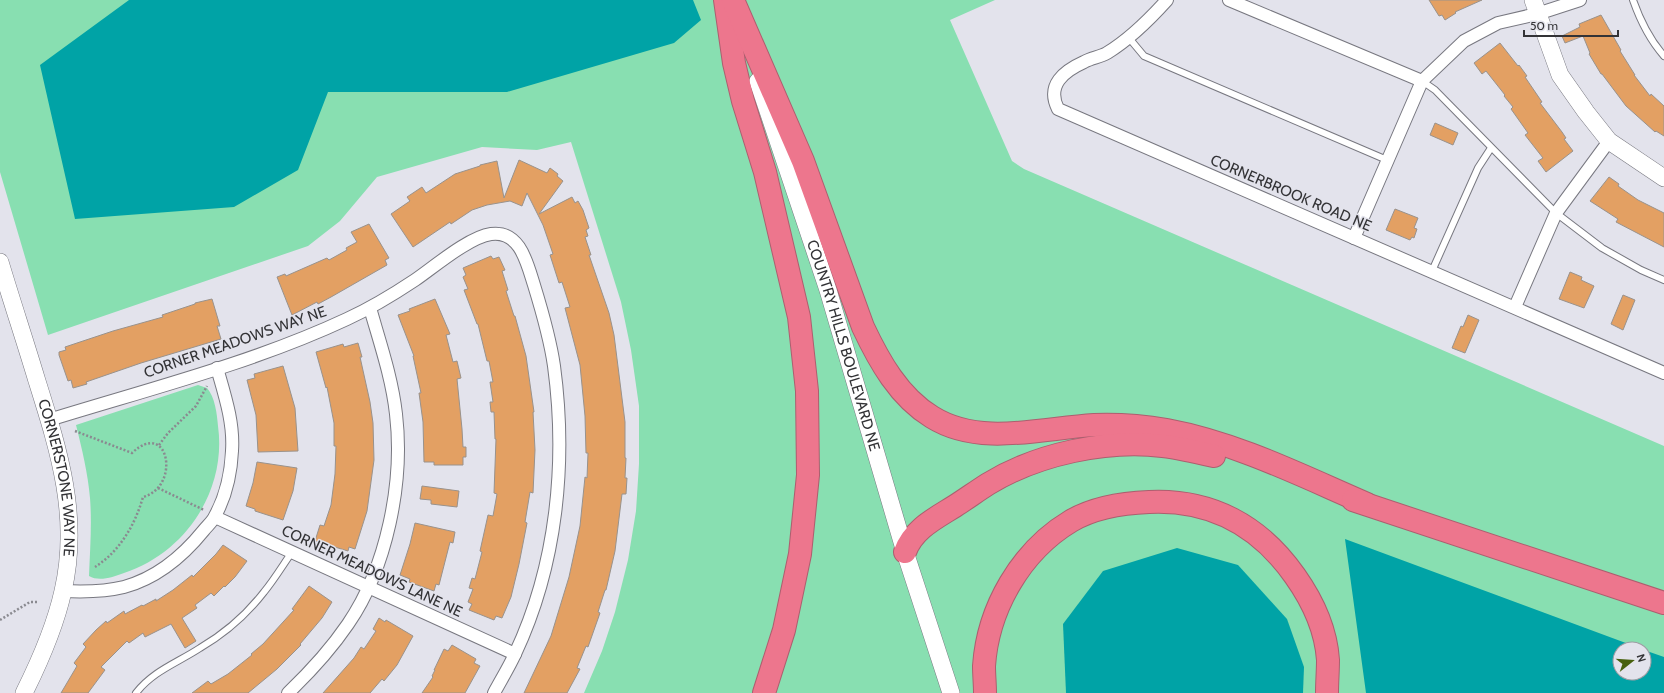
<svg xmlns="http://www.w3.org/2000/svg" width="1664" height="693" font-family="Cabin,sans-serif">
<rect width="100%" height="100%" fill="#e3e3ec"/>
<g fill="#88dfb1" fill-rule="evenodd">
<path d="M0,0H995L950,20L1012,161L1024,169L1664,446V693H584L602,651L615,612L628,560L636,511L639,464V406L631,350L621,302L571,142L537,150L482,147L377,177L340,221L308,246L48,335L0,172ZM1620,649H1644V673H1620Z"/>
<path d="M198,385L207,388C215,397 217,414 218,426C227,491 185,553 124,573C113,577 99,582 89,576C90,550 92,524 90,498C88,474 82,449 76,425Z"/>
</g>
<g fill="#00a3a6">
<polygon points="129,0 693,0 701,20 674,43 507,92 328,92 298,170 234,207 75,219 40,65"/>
<polygon points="1345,539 1642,649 1620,649 1620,673 1644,673 1644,650 1664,657 1664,693 1366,693"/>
<polygon points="1177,548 1238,565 1287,619 1304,667 1303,693 1066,693 1063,624 1103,571"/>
</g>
<g fill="#e3a063" stroke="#99928c">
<polygon points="1429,0 1482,0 1455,12 1456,13 1445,20 1442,15 1439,16"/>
<polygon points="1601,15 1621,50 1620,51 1635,75 1634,75 1650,96 1651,94 1664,106 1664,136 1656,131 1655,132 1626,106 1602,74 1601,74 1589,54 1590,53 1583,36 1565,43 1562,36 1580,27 1579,24"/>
<polygon points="1500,43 1518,66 1519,65 1527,76 1525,77 1542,102 1540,103 1562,132 1566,138 1564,139 1573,151 1546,172 1538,161 1543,158 1525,135 1528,133 1511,109 1513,107 1504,96 1505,95 1486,71 1482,74 1474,63"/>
<polygon points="1435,123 1458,133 1453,145 1430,135"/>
<polygon points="519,160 547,173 550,168 558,174 557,176 563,181 539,214 572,197 575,203 578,201 583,210 589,228 586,230 588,236 585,237 591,255 589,255 609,313 614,335 625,422 625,458 626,458 625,478 627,478 626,494 622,494 615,551 606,590 605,590 598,612 600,613 588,647 586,646 577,668 580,669 567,693 524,693 551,636 569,577 580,526 585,477 587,478 588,453 586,453 585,416 580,365 565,308 570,307 562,282 559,283 550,255 553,254 543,225 527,193 522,206 510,201 487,205 472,210 451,224 450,222 413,247 391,214 410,201 407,197 422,187 426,193 455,174 480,166 480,165 497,161 504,198"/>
<polygon points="1609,177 1619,184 1618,186 1638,200 1664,213 1664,247 1616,222 1618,219 1590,201"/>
<polygon points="1395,209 1418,218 1414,228 1417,229 1414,238 1412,237 1410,240 1386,230"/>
<polygon points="369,224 389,258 385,260 387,265 331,297 318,304 317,302 292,315 277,277 285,274 286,276 327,258 329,260 347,250 346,248 357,242 351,232"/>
<polygon points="491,256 493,259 499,257 505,270 502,271 508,290 506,291 514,316 515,316 526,356 534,412 533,412 535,450 533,493 530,492 525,522 527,523 519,564 511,597 502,618 496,616 494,620 469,610 472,604 468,602 473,589 469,588 472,578 475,579 482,552 480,551 488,515 493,516 497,494 494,493 496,439 495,439 494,412 491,412 490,402 493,402 490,382 493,382 489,361 487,361 478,324 477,324 464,290 468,289 463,277 466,275 463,268"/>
<polygon points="1570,272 1582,277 1581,280 1594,286 1584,308 1559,299"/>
<polygon points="1623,295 1635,300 1623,330 1611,324"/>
<polygon points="212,299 220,326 217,326 221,339 141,363 86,382 87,384 73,388 71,380 68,381 59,355 59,352 66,350 65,347 113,331 163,317 162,315 195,304 195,303"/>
<polygon points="435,299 450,334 446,335 453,362 457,361 461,378 457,379 462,429 463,447 466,447 466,457 463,457 463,465 434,465 434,462 424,462 423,422 419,393 421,393 413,356 414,356 398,315 410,311 409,309"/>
<polygon points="1468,315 1479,320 1465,353 1452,348 1461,326 1463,327"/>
<polygon points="358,343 362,357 360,357 370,402 373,423 374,460 367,511 355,549 349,547 348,551 315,541 320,525 324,526 331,505 335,474 336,446 334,446 334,423 327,387 326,388 316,352 343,344 344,347"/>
<polygon points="283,366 295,408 298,451 258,452 256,415 247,380 255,378 254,374"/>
<polygon points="257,462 297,468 293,491 283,520 255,511 255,509 246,506 253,483"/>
<polygon points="422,486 459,491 457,507 431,504 431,500 420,499"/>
<polygon points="415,523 455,532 453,543 450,542 439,585 436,584 434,591 409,582 410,579 400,575 410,544"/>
<polygon points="223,545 247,561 235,577 225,587 224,586 214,596 211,593 195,605 197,608 182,618 196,641 185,648 171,624 145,637 143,633 129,643 127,641 101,667 105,670 88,693 61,693 77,666 74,663 86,647 83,644 96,630 106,621 107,623 124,611 125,614 142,605 143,606 156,599 156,601 173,590 192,575 193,577 216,554"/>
<polygon points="309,586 332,602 322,618 300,644 301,645 277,669 248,693 192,693 208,681 211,684 228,674 252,655 251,654 263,644 294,610 292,609"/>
<polygon points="379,618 385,622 386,620 413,636 397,665 384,681 382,679 370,693 323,693 354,658 361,647 364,649 376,631 373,629"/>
<polygon points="452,645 476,659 474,663 480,666 465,693 422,693 433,677 432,676 435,670 434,670 444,649 448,651"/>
</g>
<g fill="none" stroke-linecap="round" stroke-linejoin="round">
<g stroke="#787880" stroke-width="8">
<g id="lane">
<path d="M1633,0C1640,20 1650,40 1664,56"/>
<polyline points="1129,38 1144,56 1387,160"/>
<polyline points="1422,81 1435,90 1556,213 1602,248 1641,270 1664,280"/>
<polyline points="1432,271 1478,168 1491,148"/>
<path d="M136,693C153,671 177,663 200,648C224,634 247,614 264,592C274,580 283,565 292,552"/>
</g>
</g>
<g stroke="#787880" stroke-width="14">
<g id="street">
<path d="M1167,0C1149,20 1130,39 1107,53C1100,57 1091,58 1084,62C1064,71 1046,85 1058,109L1664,373"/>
<polyline points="1229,0 1422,81"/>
<polyline points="1354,238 1422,81 1464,41 1498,23 1537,14 1580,0"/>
<polyline points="1515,307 1556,213 1609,141"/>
<path d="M49,420C149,389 253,363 347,319C371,308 394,294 415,280C434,267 469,237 491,234C520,230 527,263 534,285C542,311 550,338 554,366C567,462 557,565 515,654C509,667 501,680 494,693"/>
<polyline points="215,517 515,654"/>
<path d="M63,591C84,592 104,592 124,587C157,578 183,556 204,530C208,525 213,521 215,516C226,496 231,473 232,451C234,423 225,396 217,368"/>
<path d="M288,693C310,672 331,649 348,624C387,567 404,482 396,414C392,378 380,343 370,308"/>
</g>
</g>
<g stroke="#787880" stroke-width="18">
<g id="secondary">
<polyline points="1533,0 1560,75 1586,112 1609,141 1664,178"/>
<path id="s1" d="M758,81L828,290L905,552L951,693"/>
<path id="s2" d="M0,262C12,302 25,341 37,381C59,451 80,517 63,591C55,627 40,661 24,693"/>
</g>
</g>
<g stroke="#ac5f6f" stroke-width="24">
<g id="highway">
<polyline points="725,0 734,63 743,101 765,172 799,317 807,391 808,475 800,554 784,630 764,693"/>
<path d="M733,0L803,161L863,327C879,361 899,397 932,417C980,447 1042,428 1094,425C1118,424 1143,426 1167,430C1237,443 1302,476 1367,504"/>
<polyline points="1353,500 1664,603"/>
<path d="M905,552C913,529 936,518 955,506C966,499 977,491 988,484C1037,454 1107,439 1163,446C1180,448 1197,452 1214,456"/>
<path d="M985,693C985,684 984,675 984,666C988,608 1021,551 1071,521C1093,508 1124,503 1149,502C1211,499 1260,526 1295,576C1312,600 1326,630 1328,660C1328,671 1327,682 1327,693"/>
</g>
</g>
<g stroke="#8a8a90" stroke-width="2.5" stroke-dasharray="2 2" stroke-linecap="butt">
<path d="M75,431L132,453C169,418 181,487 143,497C135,525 120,551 95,567"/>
<polyline points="159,445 168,433 196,406 207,386"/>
<polyline points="158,488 204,510"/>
<polyline points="0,620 30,602 38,602"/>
</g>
<use href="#lane" stroke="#fff" stroke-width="6"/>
<use href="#street" stroke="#fff" stroke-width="12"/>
<use href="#secondary" stroke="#fff" stroke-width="17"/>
<use href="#highway" stroke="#ed768d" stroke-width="22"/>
</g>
<g text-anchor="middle" stroke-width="3" stroke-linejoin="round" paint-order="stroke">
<g font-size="15" fill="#333336" stroke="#e3e3ec">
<text transform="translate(1291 193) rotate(23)" y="5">CORNERBROOK ROAD NE</text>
<text transform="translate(235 342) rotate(-19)" y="5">CORNER MEADOWS WAY NE</text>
<text dy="5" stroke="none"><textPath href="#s1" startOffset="278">COUNTRY HILLS BOULEVARD NE</textPath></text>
<text dy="5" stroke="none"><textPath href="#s2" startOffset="224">CORNERSTONE WAY NE</textPath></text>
<text transform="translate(372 571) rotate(25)" y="5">CORNER MEADOWS LANE NE</text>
</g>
</g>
<g transform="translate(1632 661) rotate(73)"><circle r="19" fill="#e3e3ec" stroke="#9d9da3"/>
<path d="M0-3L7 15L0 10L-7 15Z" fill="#47600e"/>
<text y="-6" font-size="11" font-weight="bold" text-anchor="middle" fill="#333336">N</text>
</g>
<path d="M1524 30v6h94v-6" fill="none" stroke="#333336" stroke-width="2"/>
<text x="1530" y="30" font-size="12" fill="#333336" stroke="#e3e3ec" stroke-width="3" paint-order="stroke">50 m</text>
</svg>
